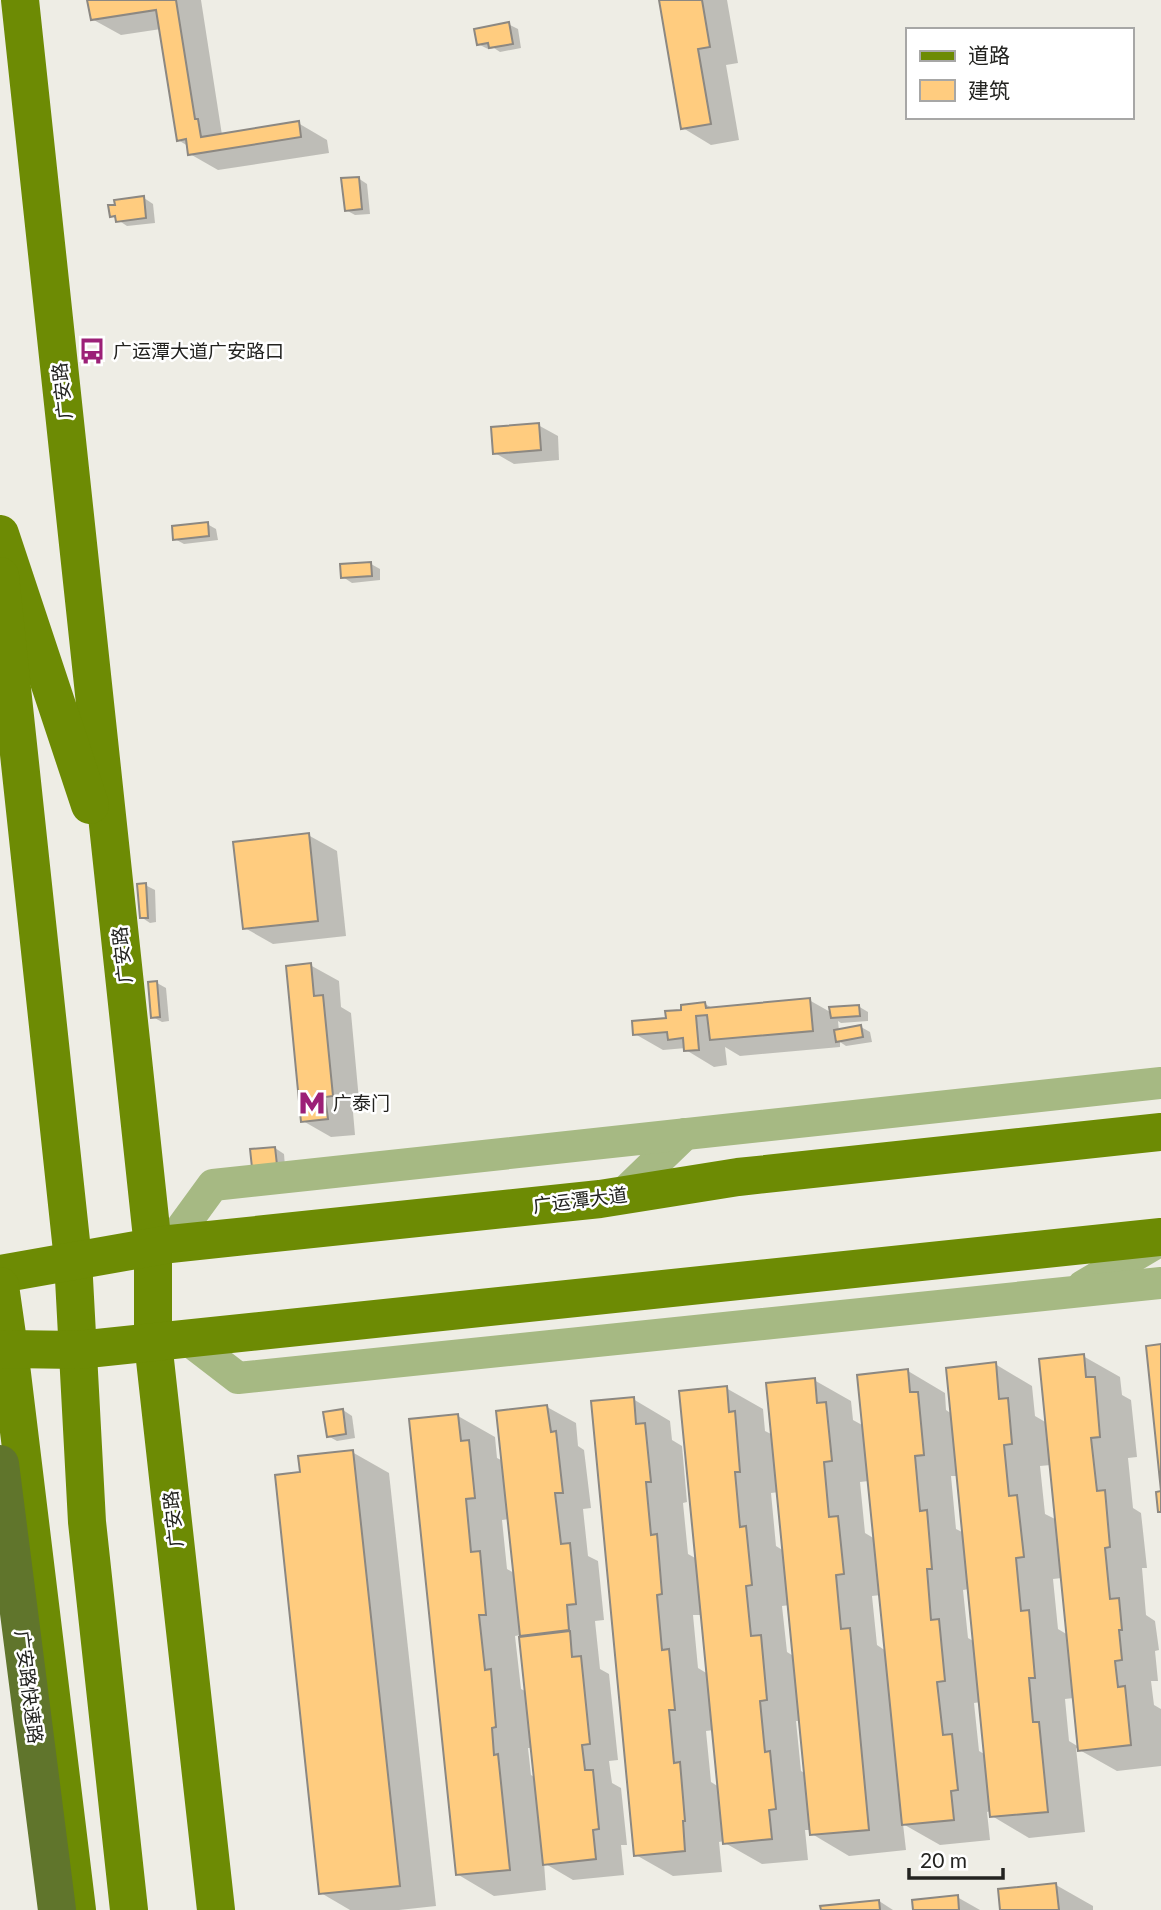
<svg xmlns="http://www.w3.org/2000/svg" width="1161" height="1910" font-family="Lato,'Noto Sans SC',sans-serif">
<rect width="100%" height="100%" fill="#eeede5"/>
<g fill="#0003" fill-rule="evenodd">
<polygon points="89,0 201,0 222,135 298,123 327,140 329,153 218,170 190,154 188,146 178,140 161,29 121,35 92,19"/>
<polygon points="661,0 727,0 738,63 726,65 739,140 711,145 683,128"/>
<polygon points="508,24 518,29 521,48 500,52 494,48 488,49 478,44"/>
<polygon points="358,178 367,184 370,214 355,215 346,210"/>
<polygon points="144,198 153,204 155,223 127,226 112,216"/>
<polygon points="538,425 558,436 559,460 514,464 495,453"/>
<polygon points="207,524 216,529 218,540 184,544 175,539"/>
<polygon points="371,564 380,569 380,580 352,583 343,577"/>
<polygon points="308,835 337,851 346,936 273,944 245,928"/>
<polygon points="145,885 155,890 156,922 150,923 141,917"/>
<polygon points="310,965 339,981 341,1007 351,1013 360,1111 353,1112 355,1135 331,1137 303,1121"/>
<polygon points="157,983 166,988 169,1021 162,1022 153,1017"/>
<polygon points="809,1000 832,1013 858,1006 868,1012 868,1021 841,1023 838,1021 839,1031 861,1027 870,1032 872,1042 846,1046 840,1042 840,1047 740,1056 725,1047 727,1065 714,1067 686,1050 686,1048 663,1050 635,1034 683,1011 705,1004 714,1009"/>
<polygon points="275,1148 284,1154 286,1179 264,1181"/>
<path d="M1083,1356L1120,1377L1122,1395L1131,1400L1137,1457L1128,1458L1133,1508L1141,1513L1147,1568H1142L1146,1615L1155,1621L1159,1650L1155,1651L1158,1681H1151L1154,1705L1161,1709V1766L1117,1771L1076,1748L1085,1832L1029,1838L992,1816L991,1811L987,1812L990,1840L940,1845L903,1824L906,1850L849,1856L812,1834V1830H805L808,1860L762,1864L725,1843L724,1841L719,1842L722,1872L673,1876L636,1855L633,1399L670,1421L672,1440L682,1446L687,1502L683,1503L688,1554L697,1559L726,1388L763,1409L765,1431L773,1435L814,1380L851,1401L853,1420L864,1426L908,1371L945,1393L946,1410L952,1414L995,1364L1032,1386L1035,1416L1047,1423ZM1051,1465L1057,1520L1045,1514L1040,1466ZM951,1476H958L964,1533L956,1529ZM869,1481L875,1539L865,1533L860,1482ZM779,1492L784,1551L776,1546L771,1493ZM1062,1578L1068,1635L1058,1629L1053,1579ZM969,1589L975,1642L968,1638L963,1590ZM881,1595L886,1651L877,1645L872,1596ZM790,1605L795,1657L787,1652L782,1606ZM693,1615H702L708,1674L698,1668ZM1074,1698L1079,1747L1069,1741L1065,1699ZM981,1702L986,1755L979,1751L974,1703ZM796,1721H801L806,1774L801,1771ZM714,1730L719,1787L711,1782L706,1731Z"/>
<path d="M547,1407L576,1423L578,1446L584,1450L591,1508L583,1509L588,1556L598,1561L604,1620L595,1621L600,1669L609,1674L618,1760L609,1761L612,1783L621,1788L627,1845H621L624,1875L573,1880L544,1863L546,1890L494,1896L457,1874L458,1416L495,1437L497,1458L503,1461ZM509,1519L514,1573L507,1569L502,1520ZM521,1635L527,1692L521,1689L515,1636ZM528,1748H532L536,1778L531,1775Z"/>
<polygon points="343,1410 352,1416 355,1438 337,1441 328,1436"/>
<polygon points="352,1452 389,1473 436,1906 399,1910 350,1910 321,1893 302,1474"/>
<polygon points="1056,1885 1093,1906 1093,1910 1002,1910"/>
<polygon points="957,1897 980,1910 915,1910"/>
<polygon points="879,1901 893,1910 823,1910"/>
</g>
<g fill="#ffcc7f" stroke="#8c8882" stroke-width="2">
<polygon points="87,0 176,0 195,119 198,119 201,137 299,121 301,137 188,155 186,139 177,141 156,10 91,20"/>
<polygon points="659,0 702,0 710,47 698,49 711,124 681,129"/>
<polygon points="509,22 513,44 489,48 488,43 477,45 474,29"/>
<polygon points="359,177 362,209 345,211 341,178"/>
<polygon points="144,196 146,218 116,222 115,216 110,217 108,205 115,205 114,200"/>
<polygon points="539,423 541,450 493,454 491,427"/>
<polygon points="208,522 209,536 173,540 172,526"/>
<polygon points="371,562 372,576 341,578 340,564"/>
<polygon points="309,833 318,921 243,929 233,842"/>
<polygon points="146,883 148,918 140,918 137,884"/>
<polygon points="311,963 314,996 323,995 333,1096 325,1097 328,1119 301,1122 286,966"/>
<polygon points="157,981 160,1017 151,1018 148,982"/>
<polygon points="810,998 813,1031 710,1040 707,1015 696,1016 699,1050 684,1051 683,1038 668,1040 667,1032 633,1035 632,1021 666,1018 665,1011 681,1010 681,1005 705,1002 706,1008"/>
<polygon points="859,1005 860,1016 831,1018 829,1007"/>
<polygon points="861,1025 863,1037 836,1042 834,1030"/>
<polygon points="275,1147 278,1174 253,1177 250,1149"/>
<polygon points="1161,1344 1161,1491 1146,1346"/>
<polygon points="1084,1354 1086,1377 1095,1377 1100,1437 1091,1438 1097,1491 1105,1490 1110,1547 1105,1548 1110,1599 1119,1598 1122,1630 1119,1630 1122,1660 1115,1661 1118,1687 1125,1686 1131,1745 1078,1751 1039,1359"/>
<polygon points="996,1362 999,1399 1008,1398 1012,1444 1004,1445 1009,1496 1017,1495 1024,1557 1016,1558 1021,1611 1029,1610 1035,1678 1029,1678 1033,1722 1039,1722 1048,1812 990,1817 946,1368"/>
<polygon points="908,1369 910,1392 918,1392 924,1455 915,1456 920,1511 927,1510 932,1569 927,1569 931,1620 939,1619 945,1681 937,1682 943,1735 952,1734 958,1790 951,1791 954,1820 902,1825 857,1375"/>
<polygon points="815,1378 817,1403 826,1402 832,1461 824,1462 829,1517 838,1516 844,1574 836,1575 841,1629 850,1628 869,1830 810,1835 766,1383"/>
<polygon points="727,1386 729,1412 735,1411 740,1472 735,1472 740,1527 746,1526 752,1585 746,1586 751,1636 761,1635 767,1700 760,1701 765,1752 770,1751 776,1809 769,1810 772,1839 723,1844 679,1391"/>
<polygon points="634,1397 636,1424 645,1423 651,1482 646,1482 651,1535 657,1534 662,1594 657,1595 662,1650 669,1649 675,1710 669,1710 674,1763 680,1762 685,1821 683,1821 685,1851 634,1856 591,1401"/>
<polygon points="547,1405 551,1432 556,1431 563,1493 555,1493 561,1544 570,1543 576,1604 567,1605 569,1630 520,1636 496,1411"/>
<polygon points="343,1409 346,1434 327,1437 323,1412"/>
<polygon points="458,1414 461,1441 469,1440 475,1498 466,1499 471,1552 480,1551 486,1615 479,1615 485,1670 491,1669 496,1727 492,1728 494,1755 498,1754 510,1870 456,1875 409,1419"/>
<polygon points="353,1450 400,1886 319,1894 275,1475 300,1472 298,1456"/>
<polygon points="1161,1491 1161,1512 1158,1512 1156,1492"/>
<polygon points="570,1631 572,1657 581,1656 590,1744 582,1745 585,1770 593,1770 599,1829 593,1830 596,1859 543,1865 519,1637"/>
<polygon points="1056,1883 1059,1910 1000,1910 998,1889"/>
<polygon points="958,1895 959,1910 913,1910 912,1900"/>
<polygon points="879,1900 880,1910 821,1910 820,1906"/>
</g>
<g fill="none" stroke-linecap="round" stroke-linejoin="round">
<g stroke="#a6b983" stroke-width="32">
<polyline points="622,1195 685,1134"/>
<polyline points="170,1244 213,1185 1161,1083"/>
<polyline points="1083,1286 1161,1240"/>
<polyline points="186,1338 238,1378 1161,1283"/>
</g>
<g stroke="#6d8b04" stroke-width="38">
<polyline points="20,0 153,1247 153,1342 216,1910"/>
<polyline points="0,534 90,805"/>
<polyline points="0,576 73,1260 87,1522 129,1910"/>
<polyline points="0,1274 170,1244 600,1199 738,1177 1161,1132"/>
<polyline points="0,1286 9,1349 77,1910"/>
<polyline points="0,1350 9,1349 78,1350 1161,1237"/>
</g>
<polyline stroke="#60752c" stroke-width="38" points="0,1464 57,1910"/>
</g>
<defs>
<g id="bus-bare" transform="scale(2.1)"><path d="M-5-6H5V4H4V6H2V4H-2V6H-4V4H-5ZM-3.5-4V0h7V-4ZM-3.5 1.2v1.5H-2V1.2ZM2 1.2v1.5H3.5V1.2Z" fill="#9c2077" stroke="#fff" stroke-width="2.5" paint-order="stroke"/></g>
<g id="metro-bare" transform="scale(2.1)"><path d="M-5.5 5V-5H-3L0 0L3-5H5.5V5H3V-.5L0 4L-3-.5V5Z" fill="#9c2077" stroke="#fff" stroke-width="2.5" paint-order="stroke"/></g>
</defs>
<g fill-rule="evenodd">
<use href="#bus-bare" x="92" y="351"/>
<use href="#metro-bare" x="312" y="1103"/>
</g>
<g text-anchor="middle" stroke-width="5" stroke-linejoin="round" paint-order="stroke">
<g font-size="19" fill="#232320" stroke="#fff" text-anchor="start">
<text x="113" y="358">广运潭大道广安路口</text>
<text x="333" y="1110">广泰门</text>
</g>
<g font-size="19" fill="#232320" stroke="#fff">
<text transform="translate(62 391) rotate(-96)" y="7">广安路</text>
<text transform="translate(122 955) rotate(-96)" y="7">广安路</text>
<text transform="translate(580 1200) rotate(-7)" y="7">广运潭大道</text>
<text transform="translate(173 1519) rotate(-96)" y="7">广安路</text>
<text transform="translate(29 1687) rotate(83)" y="7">广安路快速路</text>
</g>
</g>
<rect x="906" y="28" width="228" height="91" fill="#ffffff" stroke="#a7a7a6" stroke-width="2"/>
<rect x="920" y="51" width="35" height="10" fill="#6d8b04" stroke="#a7a7a6" stroke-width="2"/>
<text x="968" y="63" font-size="21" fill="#232320">道路</text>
<rect x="920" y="80" width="35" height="21" fill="#ffcc7f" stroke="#a7a7a6" stroke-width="2"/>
<text x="968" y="98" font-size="21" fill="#232320">建筑</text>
<path d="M909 1868v10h94v-10" fill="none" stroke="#232320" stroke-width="3.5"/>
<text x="920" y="1868" font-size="21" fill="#232320" stroke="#ffffff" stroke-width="5" paint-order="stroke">20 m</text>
</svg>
